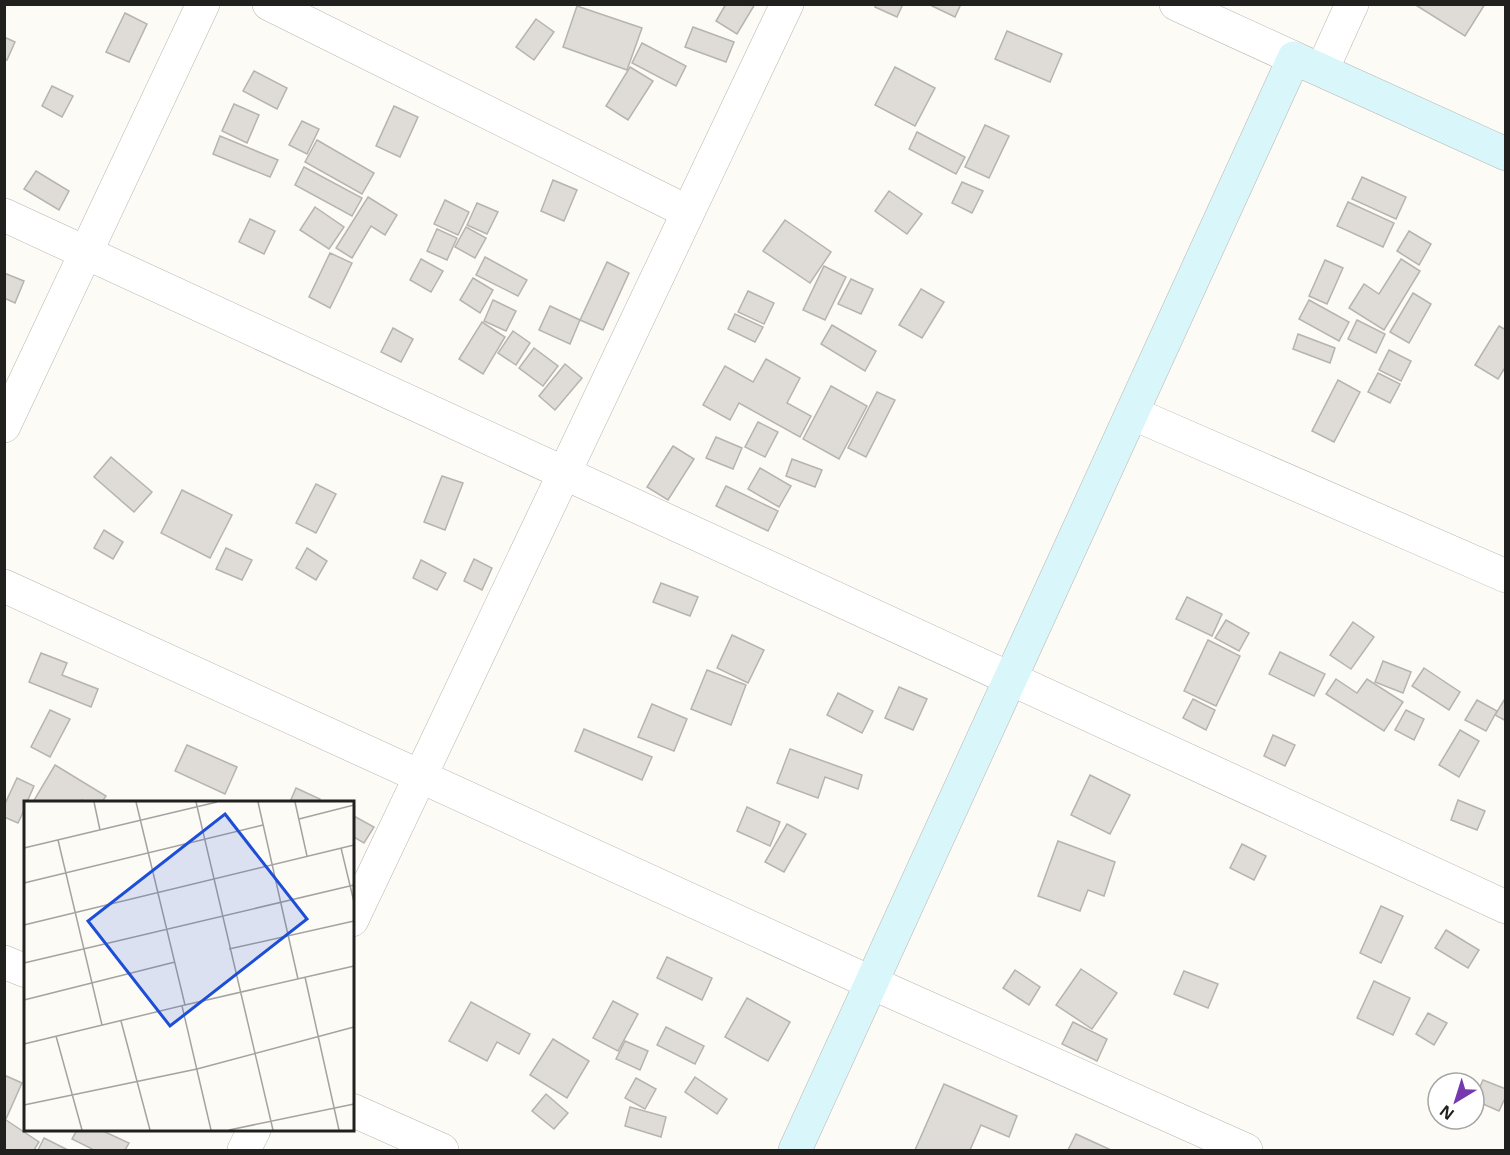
<svg xmlns="http://www.w3.org/2000/svg" width="1510" height="1155" font-family="'Open Sans',sans-serif">
<rect width="100%" height="100%" fill="#fdfbf6"/>
<g fill="#dfdbd7" stroke="#b7b4b0" stroke-width="1.5">
<polygon points="726,4 755,4 737,34 716,21"/>
<polygon points="876,4 903,4 897,17 875,7"/>
<polygon points="928,4 961,4 955,17"/>
<polygon points="1414,4 1485,4 1465,36"/>
<polygon points="577,6 642,28 627,70 563,47"/>
<polygon points="125,13 147,24 129,62 106,52"/>
<polygon points="536,19 554,32 534,60 516,47"/>
<polygon points="693,27 734,42 726,62 685,47"/>
<polygon points="1007,31 1062,54 1050,82 995,59"/>
<polygon points="4,37 15,42 7,60 4,59"/>
<polygon points="642,43 686,66 676,86 632,63"/>
<polygon points="630,67 653,81 628,120 606,106"/>
<polygon points="895,67 935,88 915,126 875,105"/>
<polygon points="254,71 287,88 277,109 243,91"/>
<polygon points="52,86 73,96 62,117 42,106"/>
<polygon points="234,104 259,115 247,143 222,131"/>
<polygon points="394,106 418,117 400,157 376,146"/>
<polygon points="302,121 319,129 307,154 289,145"/>
<polygon points="985,125 1009,136 989,178 965,167"/>
<polygon points="917,132 965,157 956,174 909,149"/>
<polygon points="220,136 278,160 270,177 213,154"/>
<polygon points="317,140 374,173 362,194 305,162"/>
<polygon points="304,167 362,198 352,216 295,185"/>
<polygon points="36,171 69,191 59,210 24,189"/>
<polygon points="1362,177 1406,197 1396,219 1352,199"/>
<polygon points="553,180 577,190 564,221 541,211"/>
<polygon points="962,182 983,191 972,213 952,203"/>
<polygon points="889,191 922,214 907,234 875,211"/>
<polygon points="368,197 397,215 385,235 371,226 352,258 336,248"/>
<polygon points="445,200 469,212 458,235 434,224"/>
<polygon points="1348,202 1394,223 1383,247 1337,226"/>
<polygon points="477,203 498,212 487,234 467,225"/>
<polygon points="315,207 344,227 329,249 300,230"/>
<polygon points="250,219 275,231 264,254 239,242"/>
<polygon points="785,220 831,252 810,283 763,251"/>
<polygon points="466,227 486,238 475,258 455,247"/>
<polygon points="437,229 457,238 447,260 427,251"/>
<polygon points="1409,231 1431,244 1419,265 1397,251"/>
<polygon points="330,253 352,263 330,308 309,297"/>
<polygon points="485,257 527,280 518,296 476,275"/>
<polygon points="421,259 443,271 431,292 410,280"/>
<polygon points="1401,259 1420,271 1384,330 1349,308 1364,284 1379,294"/>
<polygon points="1325,260 1343,268 1327,304 1309,296"/>
<polygon points="607,262 629,273 603,330 580,320"/>
<polygon points="824,266 846,277 825,320 803,310"/>
<polygon points="4,273 24,281 15,303 4,298"/>
<polygon points="473,278 493,290 480,313 460,300"/>
<polygon points="851,279 873,289 861,314 838,304"/>
<polygon points="921,289 944,302 922,338 899,325"/>
<polygon points="748,291 774,303 764,324 738,312"/>
<polygon points="1413,293 1431,304 1409,343 1390,332"/>
<polygon points="493,300 516,311 506,331 484,321"/>
<polygon points="1309,300 1349,322 1339,341 1299,319"/>
<polygon points="550,306 580,320 570,344 539,330"/>
<polygon points="735,314 763,327 755,342 728,329"/>
<polygon points="1357,320 1385,334 1376,353 1348,339"/>
<polygon points="482,322 505,337 483,374 459,359"/>
<polygon points="832,325 876,351 865,371 821,344"/>
<polygon points="1499,326 1506,330 1506,366 1498,379 1475,365"/>
<polygon points="393,328 413,339 401,362 381,352"/>
<polygon points="513,331 530,343 516,365 498,353"/>
<polygon points="1298,334 1335,348 1330,363 1293,349"/>
<polygon points="534,348 558,366 543,386 519,368"/>
<polygon points="1389,350 1411,361 1401,381 1379,370"/>
<polygon points="766,359 800,378 787,403 811,416 800,437 739,403 730,420 703,405 725,366 753,382"/>
<polygon points="565,364 582,378 555,410 539,396"/>
<polygon points="1378,373 1400,384 1390,403 1368,392"/>
<polygon points="1338,380 1360,392 1334,442 1312,431"/>
<polygon points="831,386 867,406 839,459 803,439"/>
<polygon points="877,392 895,400 866,457 848,448"/>
<polygon points="758,422 778,432 765,457 745,447"/>
<polygon points="716,437 742,448 733,469 706,458"/>
<polygon points="673,446 694,459 668,500 647,487"/>
<polygon points="111,457 152,492 134,512 94,477"/>
<polygon points="792,459 822,470 815,487 786,476"/>
<polygon points="760,468 791,486 779,507 748,489"/>
<polygon points="442,476 463,483 445,530 424,522"/>
<polygon points="316,484 336,494 316,533 296,523"/>
<polygon points="726,486 778,511 768,531 716,506"/>
<polygon points="182,490 232,515 210,558 161,533"/>
<polygon points="104,530 123,542 113,559 94,548"/>
<polygon points="226,548 252,560 242,580 216,569"/>
<polygon points="307,548 327,561 316,580 296,568"/>
<polygon points="474,559 492,568 482,590 464,581"/>
<polygon points="421,560 446,573 437,590 413,578"/>
<polygon points="661,583 698,597 690,616 653,602"/>
<polygon points="1187,597 1222,614 1212,636 1176,619"/>
<polygon points="1226,620 1249,633 1239,651 1215,638"/>
<polygon points="1353,622 1374,637 1351,669 1330,655"/>
<polygon points="732,635 764,650 748,683 717,668"/>
<polygon points="1208,640 1240,656 1216,706 1184,691"/>
<polygon points="1280,652 1325,674 1314,696 1269,674"/>
<polygon points="41,653 67,663 62,675 98,689 91,707 29,682"/>
<polygon points="1383,661 1411,672 1403,693 1375,682"/>
<polygon points="1424,668 1460,692 1449,710 1412,686"/>
<polygon points="707,670 746,685 731,725 691,709"/>
<polygon points="1336,679 1357,693 1367,679 1403,702 1384,731 1326,694"/>
<polygon points="899,687 927,699 913,730 885,718"/>
<polygon points="838,693 873,711 862,733 827,715"/>
<polygon points="1506,697 1506,721 1495,715"/>
<polygon points="1193,699 1215,710 1206,730 1183,718"/>
<polygon points="1477,700 1497,711 1486,731 1465,720"/>
<polygon points="652,704 687,719 674,751 638,737"/>
<polygon points="50,710 70,719 50,757 31,747"/>
<polygon points="1406,710 1424,719 1414,740 1395,730"/>
<polygon points="584,729 652,757 642,780 575,751"/>
<polygon points="1460,730 1479,741 1459,777 1439,765"/>
<polygon points="1273,735 1295,745 1285,766 1264,756"/>
<polygon points="187,745 237,767 225,794 175,771"/>
<polygon points="790,749 862,775 858,789 825,777 818,798 777,783"/>
<polygon points="55,765 106,796 102,802 86,802 82,800 81,802 33,802"/>
<polygon points="1090,775 1130,795 1110,834 1071,815"/>
<polygon points="17,778 34,786 27,802 26,802 26,806 18,823 4,817 4,806"/>
<polygon points="296,788 320,799 318,802 290,802"/>
<polygon points="1458,800 1485,811 1477,830 1451,820"/>
<polygon points="747,807 780,822 770,846 737,831"/>
<polygon points="352,815 374,827 364,843 352,836"/>
<polygon points="787,824 806,834 784,872 765,862"/>
<polygon points="1058,841 1115,862 1104,896 1088,890 1080,911 1038,896"/>
<polygon points="1242,844 1266,856 1254,880 1230,868"/>
<polygon points="1381,906 1403,916 1381,963 1360,953"/>
<polygon points="1446,930 1479,950 1468,968 1435,948"/>
<polygon points="667,957 712,978 702,1000 657,978"/>
<polygon points="1081,969 1117,993 1092,1029 1056,1005"/>
<polygon points="1015,970 1040,987 1029,1005 1003,988"/>
<polygon points="1184,971 1218,984 1208,1008 1174,994"/>
<polygon points="1374,981 1410,998 1393,1035 1357,1018"/>
<polygon points="747,998 790,1022 768,1061 725,1037"/>
<polygon points="613,1001 638,1014 618,1051 593,1038"/>
<polygon points="471,1002 530,1034 519,1054 497,1042 487,1061 449,1041"/>
<polygon points="1428,1013 1447,1023 1434,1045 1416,1034"/>
<polygon points="1073,1022 1107,1039 1097,1061 1062,1044"/>
<polygon points="666,1027 704,1046 695,1064 657,1045"/>
<polygon points="553,1039 589,1061 567,1098 530,1075"/>
<polygon points="625,1041 648,1051 640,1070 616,1059"/>
<polygon points="4,1075 22,1083 6,1119 4,1119"/>
<polygon points="695,1077 727,1099 717,1114 685,1092"/>
<polygon points="636,1078 656,1089 645,1109 625,1098"/>
<polygon points="1483,1080 1506,1089 1506,1096 1499,1111 1474,1100"/>
<polygon points="944,1084 1017,1116 1009,1137 981,1125 970,1150 915,1150"/>
<polygon points="546,1094 568,1113 554,1129 532,1111"/>
<polygon points="630,1107 666,1117 661,1137 625,1126"/>
<polygon points="6,1120 39,1142 34,1150 4,1150 4,1123"/>
<polygon points="77,1130 101,1130 129,1143 125,1150 94,1150 72,1139"/>
<polygon points="1076,1134 1111,1150 1068,1150"/>
<polygon points="44,1138 68,1150 38,1150"/>
</g>
<g fill="none" stroke-linecap="round" stroke-linejoin="round">
<g stroke="#b7b6b1" stroke-width="34">
<g id="minor">
<polyline points="269,4 688,212"/>
<polyline points="1322,70 1352,4"/>
<polyline points="4,215 1506,907"/>
<polyline points="1132,413 1506,576"/>
<polyline points="4,426 203,4"/>
<polyline points="4,586 872,983 1246,1150"/>
<polyline points="352,920 787,4"/>
<polyline points="4,962 26,971"/>
<polyline points="352,1110 442,1150"/>
<polyline points="244,1150 254,1130"/>
</g>
</g>
<g stroke="#b7b6b1" stroke-width="34">
<polyline id="tertiary" points="1176,4 1294,58"/>
</g>
<g stroke="#b7b6b1" stroke-width="34">
<polyline id="secondary" points="795,1150 1294,58 1506,154"/>
</g>
<use href="#minor" stroke="#fff" stroke-width="33"/>
<use href="#tertiary" stroke="#fff" stroke-width="33"/>
<use href="#secondary" stroke="#d9f7fa" stroke-width="33"/>
</g>
<g transform="translate(24 801)">
<rect width="330" height="330" fill="#fdfbf6"/>
<path fill="none" stroke="#a5a3a0" stroke-width="1.5" d="M70,1L76,29M172,1L249,329M234,1L274,178M271,1L283,55M275,18L330,4M34,39L78,224M0,47L193,1M317,47L330,101M0,82L239,24M0,124L330,44M205,148L330,120M0,162L330,84M281,176L315,329M0,199L151,161M161,204L330,165M158,205L187,329M97,220L126,329M32,235L58,329M0,243L161,204L112,1M0,304L173,268L330,226M205,329L330,303"/>
<path fill="#1d4ed8" fill-opacity="0.15" stroke="#1d4ed8" stroke-width="3" d="M201,13L283,118L146,225L64,120Z"/>
<rect width="330" height="330" fill="none" stroke="#20201e" stroke-width="3"/>
</g>
<rect width="1510" height="1155" fill="none" stroke="#20201e" stroke-width="12"/>
<g transform="translate(1456 1101) rotate(218)"><circle r="28" fill="#ffffff" stroke="#a6a6a5" stroke-width="1.5"/>
<path d="M0-4.5L10 22L0 15L-10 22Z" fill="#7538ae"/>
<text y="-9" font-size="16" font-weight="bold" text-anchor="middle" fill="#20201e">N</text>
</g>
</svg>
